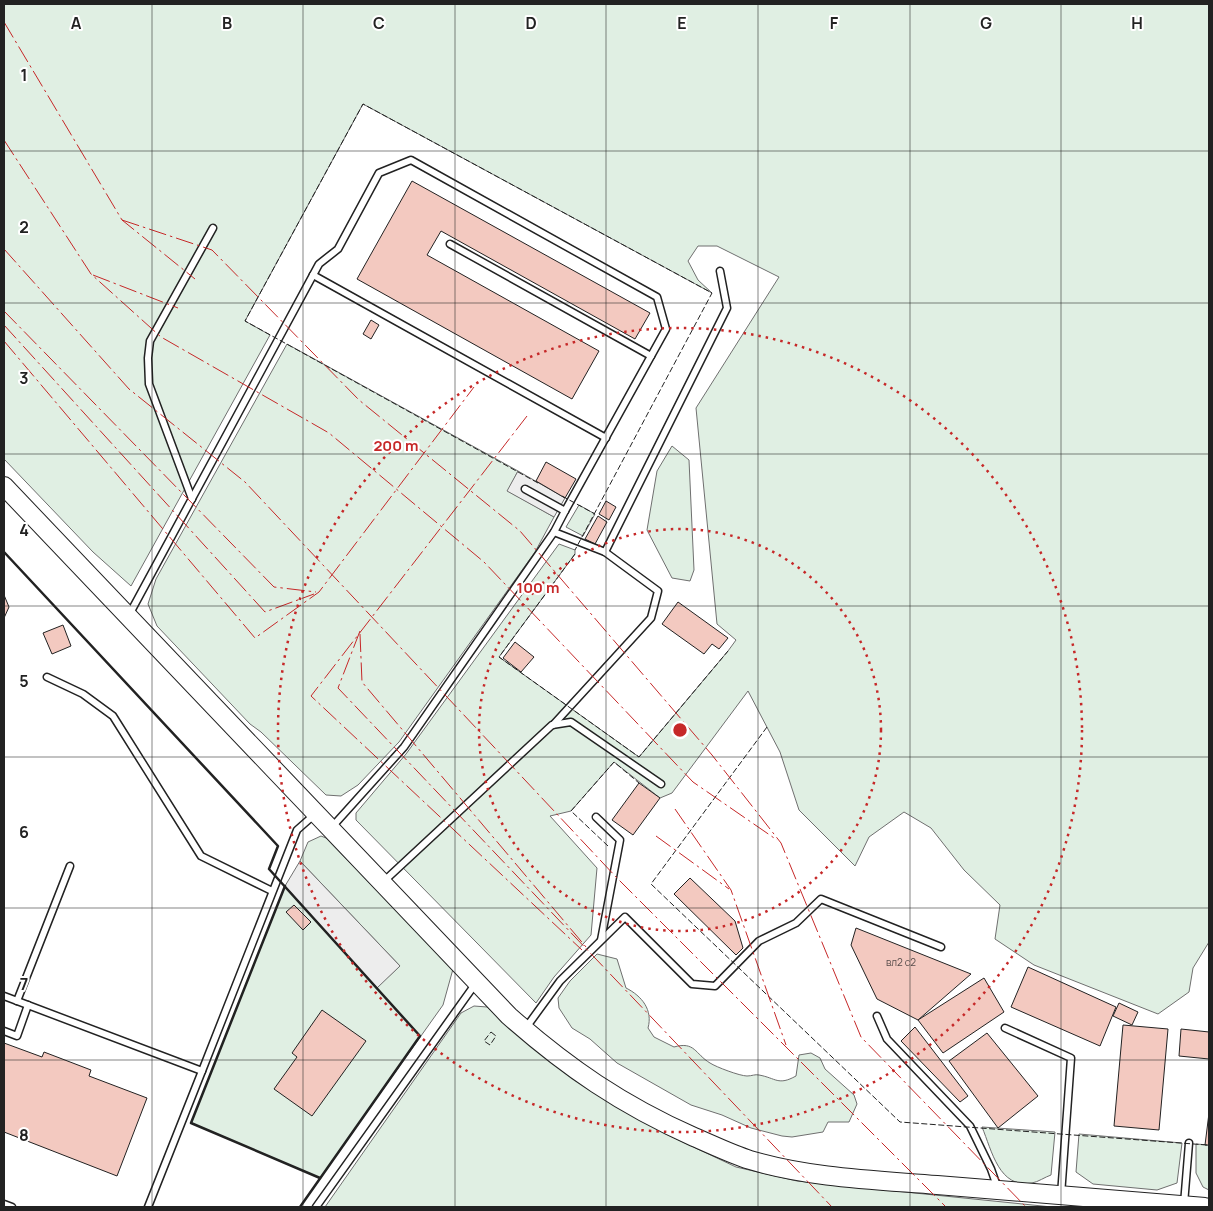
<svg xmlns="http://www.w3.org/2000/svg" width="1213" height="1211" font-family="Manrope,sans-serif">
<rect width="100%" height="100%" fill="#fff"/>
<g fill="#e0efe3" stroke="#6f6f6f">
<polygon points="4,4 1209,4 1209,942 1193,968 1189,992 1158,1014 1034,965 995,939 1000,905 964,870 931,828 904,812 869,837 855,866 799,810 780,752 748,691 672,793 660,798 614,762 571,811 550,816 597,868 591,935 554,977 536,1003 356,820 356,813 406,754 559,544 575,550 575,554 499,657 639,757 728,651 736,640 717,624 696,408 779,277 717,246 698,246 688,261 698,280 712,293 363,104 245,321 270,335 131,586 93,552 4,459"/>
<polygon points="287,344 518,471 508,491 554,517 535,552 399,742 358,785 341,796 326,795 261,732 250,724 157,626 148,604 156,579"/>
<polygon points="672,446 689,460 694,570 690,581 672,578 647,530 657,471"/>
<polygon points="579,505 595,514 583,536 566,527"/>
<polygon points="321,836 326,838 453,969 443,1005 320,1178 191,1123 285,886 376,988 400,966 300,861 308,842"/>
<path d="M597,954L617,959L626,988C642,996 653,1010 648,1028L654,1037L674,1047C695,1041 695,1054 710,1063C716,1067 740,1076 747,1076C752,1076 755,1074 759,1075C776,1078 778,1086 796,1076L799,1055L811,1053L820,1058L825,1069L854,1095L857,1104L849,1122H828L823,1132L792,1137L782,1136L751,1128L722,1115L691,1105L617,1063L590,1039L572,1028L559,1008L558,998L570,981Z"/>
<polygon points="474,1006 487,1007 511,1029 608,1101 666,1134 736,1167 797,1181 1052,1207 325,1207 461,1013"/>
<path d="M982,1127L1055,1132L1051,1175C1045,1177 1038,1182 1032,1183C999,1189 992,1151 982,1127Z"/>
<polygon points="1079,1134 1182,1143 1177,1183 1157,1190 1093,1184 1076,1172"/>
<polygon points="1196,1144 1209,1145 1209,1190 1203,1187 1196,1173"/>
</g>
<g fill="#ededed" stroke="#6f6f6f">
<polygon points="518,471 565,498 554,517 507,491"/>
<polygon points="300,861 400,966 377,988 285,886"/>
</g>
<g fill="#f3c9c0" stroke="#222">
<polygon points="412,181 650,313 635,339 441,231 427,255 599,351 572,399 357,279"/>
<polygon points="371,320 379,325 371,339 363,334"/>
<polygon points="546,462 576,479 565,498 536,481"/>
<polygon points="606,501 616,507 609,520 599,514"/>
<polygon points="598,516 607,522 595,544 585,539"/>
<polygon points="4,595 9,607 4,618"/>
<polygon points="678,602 728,638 719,649 712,644 704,654 662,624"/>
<polygon points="63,625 71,646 52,654 43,633"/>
<polygon points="515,642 534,657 521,672 503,658"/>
<polygon points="639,783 660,798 633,835 612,820"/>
<polygon points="690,878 735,921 743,948 736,955 674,894"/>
<polygon points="294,905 311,922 303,930 286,912"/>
<polygon points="856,928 971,974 918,1020 877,999 851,945"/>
<polygon points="1028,967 1116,1007 1100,1046 1011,1007"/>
<polygon points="984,978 1004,1012 943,1053 918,1020"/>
<polygon points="1119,1003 1138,1012 1132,1025 1113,1016"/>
<polygon points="322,1010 366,1041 312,1116 274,1089 297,1057 292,1053"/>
<polygon points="1123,1025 1168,1029 1159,1130 1114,1126"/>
<polygon points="915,1027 968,1096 960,1102 901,1041"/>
<polygon points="1181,1029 1209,1032 1209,1059 1179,1056"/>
<polygon points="987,1033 1038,1096 998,1128 949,1061"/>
<polygon points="4,1043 42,1057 44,1052 91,1070 89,1076 147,1098 117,1176 4,1132"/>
<polygon points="1209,1113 1209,1145 1205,1145"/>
</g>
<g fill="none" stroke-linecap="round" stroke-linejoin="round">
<g stroke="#222" stroke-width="9">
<g id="lane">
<polyline points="450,244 651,356"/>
<polyline points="313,275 606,438"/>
<polyline points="192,499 149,384 148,358 150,341 213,228"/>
<polyline points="605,552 727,308 720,271"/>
<polyline points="129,615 319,264 338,249 379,173 411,160 657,297 666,329 565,511"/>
<polyline points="47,677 83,694 113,716 201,856 272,891"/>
<polyline points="553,725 651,618 658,591 605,552 554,532"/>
<polyline points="596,817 620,840 601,940"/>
<polyline points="332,827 404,747 554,532 565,511 525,489"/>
<polyline points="382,883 552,725 571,722 661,784"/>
<polyline points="4,996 202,1071 297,830 314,815"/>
<polyline points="17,1001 70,866"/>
<polyline points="877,1016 887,1039 970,1126 991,1169 998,1189"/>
<polyline points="1005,1028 1071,1058 1061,1195"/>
<polyline points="525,1029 560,981 625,917 692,984 715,986 759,941 796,923 821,899 941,947"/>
<polyline points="4,1031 17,1036 28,1005"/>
<polyline points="4,1204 12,1207"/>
<polyline points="1184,1204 1189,1143"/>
<polyline points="148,1207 202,1071"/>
<polyline points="316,1207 476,983"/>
</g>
</g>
<g stroke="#222" stroke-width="20">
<path id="secondary" d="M4,486L509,1016C568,1068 622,1105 694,1137C713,1145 731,1154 750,1160C810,1178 876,1180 937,1185C1027,1193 1116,1200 1205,1207"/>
</g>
<use href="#lane" stroke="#fff" stroke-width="6"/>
<use href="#secondary" stroke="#fff" stroke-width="18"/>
<g stroke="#222" stroke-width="1" stroke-dasharray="6 2.5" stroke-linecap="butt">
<polyline points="538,483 245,321 363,104 712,293 575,550"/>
<polyline points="562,496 595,514"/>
<polyline points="575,554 499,657 639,757 728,651"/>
<polyline points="767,727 651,884 900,1122 1207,1145"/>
<polyline points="608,846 571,811 614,762 639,783"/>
<polygon points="491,1032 496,1036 490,1045 484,1041"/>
</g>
<g stroke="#222" stroke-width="2.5">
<polyline points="4,552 278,846 269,869 420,1036 300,1207"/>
<polyline points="285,886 191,1123 320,1178"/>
</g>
<g stroke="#c62828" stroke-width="1" stroke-dasharray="18 4 2.5 4" stroke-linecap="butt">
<polyline points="4,22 122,220 195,279"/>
<polyline points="4,140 91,274 161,337 329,433 484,562 693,782 777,840"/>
<polyline points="122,220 212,250 359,400 520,531 712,755 781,843 861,1037 1026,1207"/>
<polyline points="4,249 129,389 245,482 617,878 946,1207"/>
<polyline points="93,275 178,308"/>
<polyline points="4,311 274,587 316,592"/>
<polyline points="4,325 265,612 314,594"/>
<polyline points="4,341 255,638 319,592 474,387"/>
<polyline points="527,416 311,696 582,950"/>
<polyline points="360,631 338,688 832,1207"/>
<polyline points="360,634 362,682 586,947"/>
<polyline points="675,809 731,890 786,1045"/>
<polyline points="656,836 729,889"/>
</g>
</g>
<path fill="none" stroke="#222" stroke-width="1" stroke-opacity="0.55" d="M152,4V1207M303,4V1207M455,4V1207M606,4V1207M758,4V1207M910,4V1207M1061,4V1207M4,151H1209M4,303H1209M4,454H1209M4,606H1209M4,757H1209M4,908H1209M4,1060H1209"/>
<g fill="none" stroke="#c62828" stroke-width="2.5" stroke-dasharray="2.5 5">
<circle cx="680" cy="730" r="201"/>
<circle cx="680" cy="730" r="402"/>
</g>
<g text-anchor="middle" stroke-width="4" stroke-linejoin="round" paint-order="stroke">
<g font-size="10" fill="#564c4a">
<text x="901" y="966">вл2 с2</text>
</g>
</g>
<g font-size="16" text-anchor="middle" font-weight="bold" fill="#222" stroke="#fff" stroke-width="4" stroke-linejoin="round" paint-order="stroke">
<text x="76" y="29">A</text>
<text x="227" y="29">B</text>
<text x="379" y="29">C</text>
<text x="531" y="29">D</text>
<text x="682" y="29">E</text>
<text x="834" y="29">F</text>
<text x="986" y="29">G</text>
<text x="1137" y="29">H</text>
<text x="24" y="81">1</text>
<text x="24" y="233">2</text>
<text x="24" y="384">3</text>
<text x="24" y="536">4</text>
<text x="24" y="687">5</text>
<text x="24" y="838">6</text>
<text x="24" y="990">7</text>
<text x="24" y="1141">8</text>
</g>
<circle cx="680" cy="730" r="8" fill="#c62828" stroke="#fff" stroke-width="2.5"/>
<g font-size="15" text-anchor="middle" font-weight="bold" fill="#c62828" stroke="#fff" stroke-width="4" stroke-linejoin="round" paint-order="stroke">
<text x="396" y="451">200 m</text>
<text x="538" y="593">100 m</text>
</g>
<rect width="1213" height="1211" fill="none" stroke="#222222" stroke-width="10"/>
</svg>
